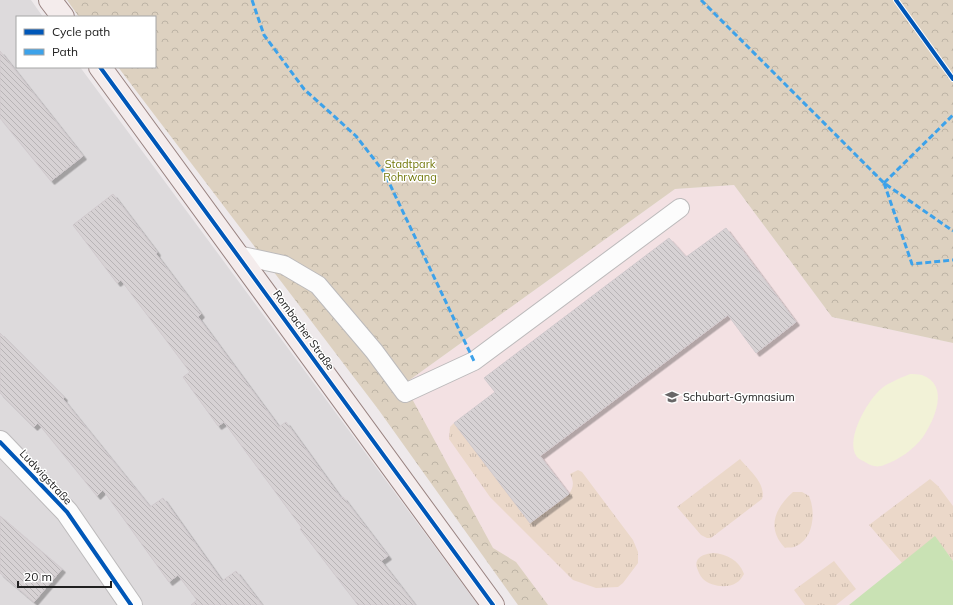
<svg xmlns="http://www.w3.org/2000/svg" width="953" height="605" font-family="Mulish,sans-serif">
<defs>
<pattern id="grass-tufts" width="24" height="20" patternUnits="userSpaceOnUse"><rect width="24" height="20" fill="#ebd8c9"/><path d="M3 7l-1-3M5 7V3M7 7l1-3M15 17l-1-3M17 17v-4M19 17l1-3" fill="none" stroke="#c9b9ac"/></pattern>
<pattern id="forest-crowns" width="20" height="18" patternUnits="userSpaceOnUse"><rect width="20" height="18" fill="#ddd1c0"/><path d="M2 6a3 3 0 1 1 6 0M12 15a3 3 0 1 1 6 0" fill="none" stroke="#bdb3a5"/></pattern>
<pattern id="building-back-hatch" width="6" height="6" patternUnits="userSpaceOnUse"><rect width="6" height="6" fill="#d7d2d4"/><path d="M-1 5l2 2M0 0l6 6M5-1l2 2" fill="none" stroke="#b8b4b6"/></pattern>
<filter id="shadow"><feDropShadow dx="3.5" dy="3.5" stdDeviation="0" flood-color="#0004"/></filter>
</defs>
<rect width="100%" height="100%" fill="#eee9eb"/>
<polygon fill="#dddadc" points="0,0 31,0 43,17 17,17 17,67 80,67 478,605 0,605"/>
<polygon fill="#f3e1e3" points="734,185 832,317 953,343 953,605 518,605 404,384 675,189"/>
<g fill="url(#grass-tufts)">
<path d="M454,423L530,523L569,494C574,487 574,482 570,474L578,470L582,472L633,540L638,552V563L623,583L618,587L596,588L573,580L490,497L449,439L450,427Z"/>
<path d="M740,459C748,469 767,484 762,499L711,538H707L701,535L677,507Z"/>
<polygon points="930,479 938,486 953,506 953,561 935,537 902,563 869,525"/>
<path d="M793,492H802L809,496C816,512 814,540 794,547C791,548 787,547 785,548C766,528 775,508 793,492Z"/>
<path d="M713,553C727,554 739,560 744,574C742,577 740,581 736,583C727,589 710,586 703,579C700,576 698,571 697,568C694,557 704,554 713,553Z"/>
<polygon points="834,561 856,589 836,605 805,605 794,590"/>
</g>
<polygon fill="url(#forest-crowns)" points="67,0 953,0 953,343 832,317 734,185 675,189 404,384 493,548 516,562 548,605 518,605 378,409 118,67 155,67 155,17 79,17"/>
<path fill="#f2f2d7" d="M910,374C913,374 918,374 922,375C950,385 935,419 923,437C914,449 899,460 884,465C877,468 871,466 865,462C863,461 859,459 857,457C845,441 865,406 876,394C884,384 898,379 910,374Z"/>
<polygon fill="#c9e2b4" points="935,536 953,561 953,605 849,605"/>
<g fill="url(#building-back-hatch)" stroke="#d1cace" filter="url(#shadow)">
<polygon points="0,51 83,156 51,181 0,118"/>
<polygon points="113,194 157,252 156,254 201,314 198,317 279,427 286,422 341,498 343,497 388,556 381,561 415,605 358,605 300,529 302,528 224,422 218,426 183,377 190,372 121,280 117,283 73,225"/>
<polygon points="726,228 796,322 756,353 728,315 540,456 569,494 530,523 454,423 495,392 484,378 669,238 686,257"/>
<polygon points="0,333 64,397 63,399 150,507 163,498 222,581 236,571 262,605 191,605 197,600 178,575 169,582 103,490 97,496 38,423 34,427 0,393"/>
<polygon points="0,516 62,569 34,602 0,573"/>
</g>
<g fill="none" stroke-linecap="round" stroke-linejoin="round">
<g stroke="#bcbabb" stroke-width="20">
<polyline id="service" points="238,255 284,265 318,285 374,351 405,393 474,361 680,208"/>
</g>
<g stroke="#bcbabb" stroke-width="24">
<polyline id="minor" points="0,442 67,512 131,605"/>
</g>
<g stroke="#998381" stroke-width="24">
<g id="secondary">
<polyline points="50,0 63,17"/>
<polyline points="100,67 493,605"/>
</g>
</g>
<use href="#service" stroke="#fcfcfc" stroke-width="18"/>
<use href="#minor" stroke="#fcfcfc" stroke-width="22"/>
<use href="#secondary" stroke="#f4ecec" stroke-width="22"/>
<g stroke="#3da2ea" stroke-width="3" stroke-dasharray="6 3" stroke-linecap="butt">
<polyline points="252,0 264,35 304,89 356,136 384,172 474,361"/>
<polyline points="701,0 884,183 953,231"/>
<polyline points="884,183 912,264 953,260"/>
<polyline points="884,183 953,115"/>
</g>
<g stroke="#fff" stroke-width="6">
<g id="cycleway">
<polyline points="896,0 953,79"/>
<polyline points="100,67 493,605"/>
<polyline points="0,442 67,512 131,605"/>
</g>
</g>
<use href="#cycleway" stroke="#0057b8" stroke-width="4"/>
</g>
<defs>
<g id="school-bare" transform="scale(1.08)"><path d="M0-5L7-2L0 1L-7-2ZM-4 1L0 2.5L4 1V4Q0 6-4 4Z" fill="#686667" stroke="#fff" stroke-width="2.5" paint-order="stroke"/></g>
</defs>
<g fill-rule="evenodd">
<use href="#school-bare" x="672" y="397"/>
</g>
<g text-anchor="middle" stroke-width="3" stroke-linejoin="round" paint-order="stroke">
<g font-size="11" fill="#74790e" stroke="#fff">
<text x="410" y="168">Stadtpark<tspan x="410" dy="13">Rohrwang</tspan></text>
</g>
<g font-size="11" fill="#202020" stroke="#fff">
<text transform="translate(304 330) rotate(54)" y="4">Rombacher Straße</text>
<text transform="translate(46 477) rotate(47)" y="4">Ludwigstraße</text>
</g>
<g font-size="11" fill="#202020" stroke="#fff" text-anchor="start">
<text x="683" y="401">Schubart-Gymnasium</text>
</g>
</g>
<rect x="16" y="16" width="140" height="52" fill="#ffffff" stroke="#a6a6a6"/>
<rect x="24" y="29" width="20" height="6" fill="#0057b8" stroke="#a6a6a6"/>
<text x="52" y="36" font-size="12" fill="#202020">Cycle path</text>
<rect x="24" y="49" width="20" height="6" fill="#3da2ea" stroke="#a6a6a6"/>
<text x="52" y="56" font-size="12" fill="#202020">Path</text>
<path d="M18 581v6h93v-6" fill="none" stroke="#202020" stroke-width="2"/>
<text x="24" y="581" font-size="12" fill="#202020" stroke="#ffffff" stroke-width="3" paint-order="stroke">20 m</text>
</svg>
